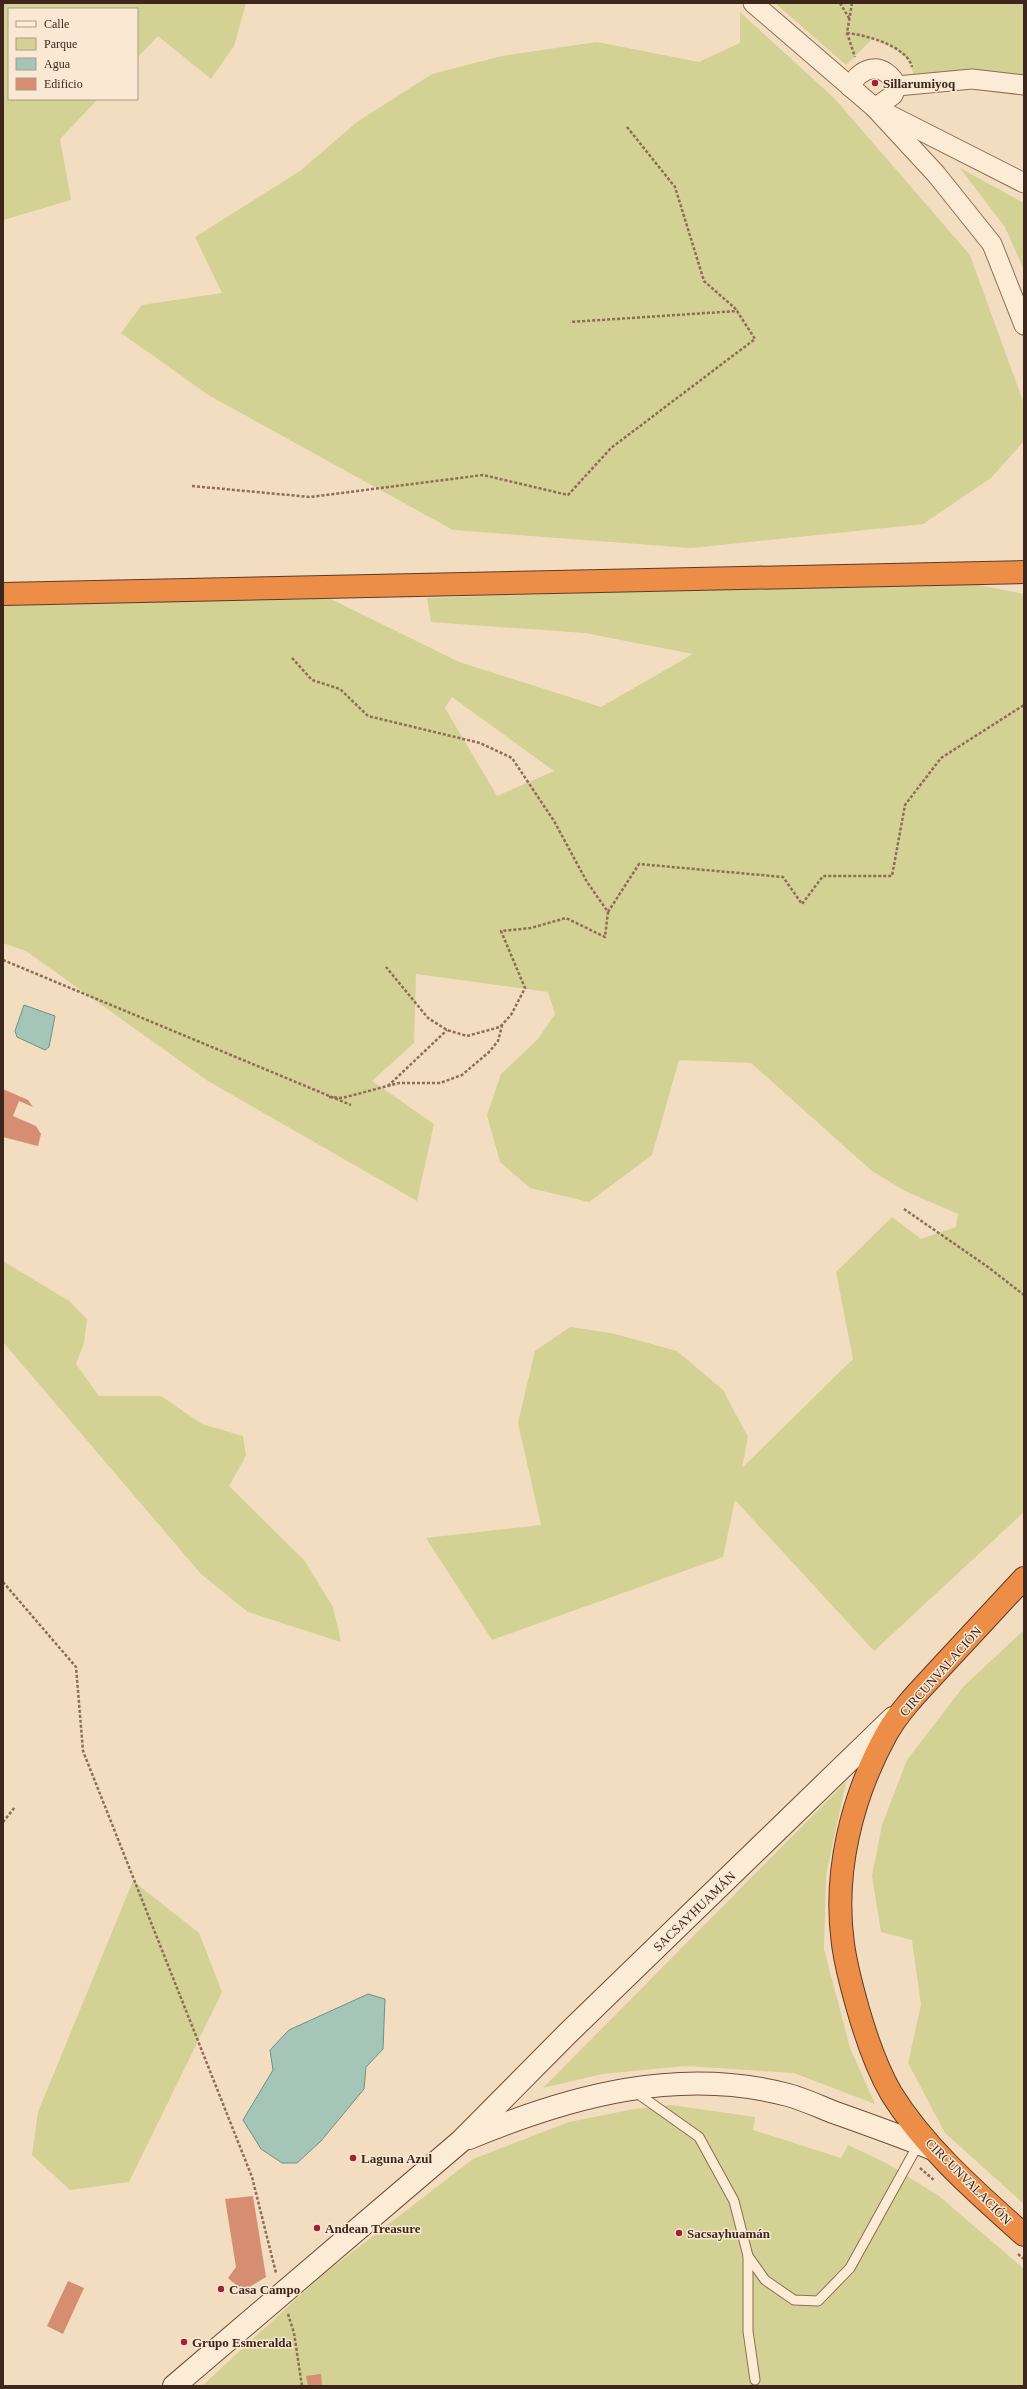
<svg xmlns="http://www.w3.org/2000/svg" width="1027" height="2389" font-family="'Times New Roman',serif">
<rect width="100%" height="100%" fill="#f3ddc1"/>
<g fill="#d3d193" fill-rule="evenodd">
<polygon points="3,3 246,3 234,46 211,79 158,36 137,58 137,9 9,9 9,99 98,99 60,139 71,200 3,220"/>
<polygon points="775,3 1024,3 1024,85 916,85 910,61 895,49 873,38 846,65"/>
<polygon points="740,12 835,99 970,255 1024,404 1024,441 991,478 923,524 691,548 453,530 210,396 121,333 142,305 222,293 195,237 300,171 357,122 432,74 502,56 597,42 699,62 740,43"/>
<polygon points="960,168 1024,203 1024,270 1005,227"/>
<path d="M959,581L1024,594V1512L874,1651L735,1500L723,1557L492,1640L426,1538L541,1525L518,1423L535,1351L570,1327L611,1333L677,1351L723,1390L748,1437L742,1468L853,1359L836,1272L892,1217L921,1239L956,1227L958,1214L905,1191L872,1171L751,1063L679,1060L652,1155L589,1202L530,1188L500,1162L487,1115L501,1074L538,1039L555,1014L548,992L416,974L414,1043L372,1081L434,1124L417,1201L208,1081L26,951L3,943V602L331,599L459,662L601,707L693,654L585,633L431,622L427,598ZM452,697L554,771L497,796L445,708Z"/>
<polygon points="3,1261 69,1301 87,1319 84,1343 76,1364 99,1396 161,1396 202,1424 243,1436 246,1456 229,1486 304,1560 333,1607 341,1642 248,1612 201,1574 3,1342"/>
<polygon points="1024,1630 1024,2204 945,2133 908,2063 921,2005 912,1940 881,1932 872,1876 882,1825 907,1760 963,1687"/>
<polygon points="846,1782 826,1875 824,1949 850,2048 875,2104 794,2073 685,2066 602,2074 543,2088"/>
<polygon points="133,1881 199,1933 222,1992 129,2182 70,2190 32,2155 38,2112"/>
<polygon points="671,2105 755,2117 753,2130 841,2158 848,2145 886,2163 939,2196 1024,2269 1024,2386 202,2386 320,2277 473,2159 569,2122 634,2109"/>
</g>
<g fill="#a4c5b7" stroke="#6a9484">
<polygon points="24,1005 55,1016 49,1047 45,1050 17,1037 15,1031"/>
<polygon points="368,1994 385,1999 383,2049 366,2067 364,2089 321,2141 297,2163 282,2163 261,2149 243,2120 273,2070 270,2050 289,2030"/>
</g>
<g fill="#d68e72">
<polygon points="3,1089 28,1100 33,1107 19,1101 13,1116 36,1126 41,1134 38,1146 3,1137"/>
<polygon points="253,2196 266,2277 243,2291 228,2278 236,2267 225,2199"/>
<polygon points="68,2281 84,2288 63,2334 47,2326"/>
<polygon points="321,2374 322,2386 308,2386 306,2376"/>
</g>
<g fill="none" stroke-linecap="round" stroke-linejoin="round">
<g stroke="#8f6c56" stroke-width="11">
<g id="lane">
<polyline points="634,2091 699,2137 734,2201 748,2256 748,2331 755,2380"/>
<polyline points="748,2256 765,2280 794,2300 818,2301 850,2268 919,2143"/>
</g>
</g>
<g stroke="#8f6c56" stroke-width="21">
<g id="street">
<polyline points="753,3 875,108 936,174 992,244 1024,325"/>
<polyline points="897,86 972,79 1024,85"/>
<path d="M850,87C862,64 885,62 897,86L893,95L875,108"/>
<polyline points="886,113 1024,183"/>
</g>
</g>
<g stroke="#714d39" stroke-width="24">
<g id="secondary">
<path d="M469,2138C570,2096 679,2066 788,2095C803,2099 818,2106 833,2112C867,2124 900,2136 933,2149"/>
<polyline points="174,2386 461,2141 567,2034 893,1718"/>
</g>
</g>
<g stroke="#5c3b2b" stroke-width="24">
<g id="highway">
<polyline points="3,594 1024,572"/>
<path d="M1024,1578C997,1607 971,1635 944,1664C924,1686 902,1707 887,1733C852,1796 833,1872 843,1944C846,1966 852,1988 858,2009C866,2037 876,2067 891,2093C925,2148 976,2192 1024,2235"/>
</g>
</g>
<g stroke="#8f6c56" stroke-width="2.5" stroke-dasharray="3 2" stroke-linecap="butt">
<polyline points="840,3 849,18"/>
<polyline points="852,3 847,33 855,57"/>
<path d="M847,33C866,35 907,46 912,67"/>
<polyline points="627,127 675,187 704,281 737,310"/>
<polyline points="192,486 310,497 483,475 568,495 611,448 755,339 737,311 570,322"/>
<polyline points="292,658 312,680 340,689 368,716 480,743 512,758 554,821 587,882 608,912 605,937 566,918 531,928 501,931 525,988 511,1015 500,1027 467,1036 447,1030 428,1018 386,967"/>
<polyline points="608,912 639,864 783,877 802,904 823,876 892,876 905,805 941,758 1024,705"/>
<polyline points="3,960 351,1105"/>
<polyline points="388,1086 447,1030"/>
<polyline points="329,1097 342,1098 399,1083 440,1083 462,1075 489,1052 498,1041 502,1026"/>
<polyline points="904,1209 988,1267 1024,1295"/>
<polyline points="3,1582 76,1667 83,1751 252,2177 276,2273"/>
<polyline points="3,1822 15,1807"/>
<polyline points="920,2168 935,2181"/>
<polyline points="1018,2254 1024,2259"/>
<polyline points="288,2314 294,2333 302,2386"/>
</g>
<use href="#lane" stroke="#fdecd5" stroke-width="9"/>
<use href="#street" stroke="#fdecd5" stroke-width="19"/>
<use href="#secondary" stroke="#fdecd5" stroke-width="22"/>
<use href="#highway" stroke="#ec8d48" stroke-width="22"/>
</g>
<g fill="#a51f32" stroke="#f9e8d2" stroke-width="1.5">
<circle cx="875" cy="83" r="4"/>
<circle cx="353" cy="2158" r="4"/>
<circle cx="317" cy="2228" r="4"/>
<circle cx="679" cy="2233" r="4"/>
<circle cx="221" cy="2289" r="4"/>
<circle cx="184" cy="2342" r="4"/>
</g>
<g text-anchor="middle" stroke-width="3" stroke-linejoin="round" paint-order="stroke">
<g font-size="13" font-weight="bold" fill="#3d271c" stroke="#f9e8d2" text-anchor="start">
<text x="883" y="88">Sillarumiyoq</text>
<text x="361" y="2163">Laguna Azul</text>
<text x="325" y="2233">Andean Treasure</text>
<text x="687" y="2238">Sacsayhuamán</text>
<text x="229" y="2294">Casa Campo</text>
<text x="192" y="2347">Grupo Esmeralda</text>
</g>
<g font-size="13" fill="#3d271c" stroke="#f9e8d2">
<text transform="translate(940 1671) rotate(-48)" y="5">CIRCUNVALACIÓN</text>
<text transform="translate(694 1911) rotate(-44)" y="5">SACSAYHUAMÁN</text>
<text transform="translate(969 2181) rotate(45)" y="5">CIRCUNVALACIÓN</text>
</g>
</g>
<rect width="1027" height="2389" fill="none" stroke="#3d271c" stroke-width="8"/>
<rect x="8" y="8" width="130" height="92" fill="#f9e8d2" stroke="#ae9b89"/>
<rect x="16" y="21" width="20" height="6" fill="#fdecd5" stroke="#ae9b89"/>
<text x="44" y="28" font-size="12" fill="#3d271c">Calle</text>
<rect x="16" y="38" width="20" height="12" fill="#d3d193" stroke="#ae9b89"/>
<text x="44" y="48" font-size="12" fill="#3d271c">Parque</text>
<rect x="16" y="58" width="20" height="12" fill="#a4c5b7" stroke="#ae9b89"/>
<text x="44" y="68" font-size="12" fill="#3d271c">Agua</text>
<rect x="16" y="78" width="20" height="12" fill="#d68e72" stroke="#ae9b89"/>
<text x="44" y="88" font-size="12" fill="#3d271c">Edificio</text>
</svg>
